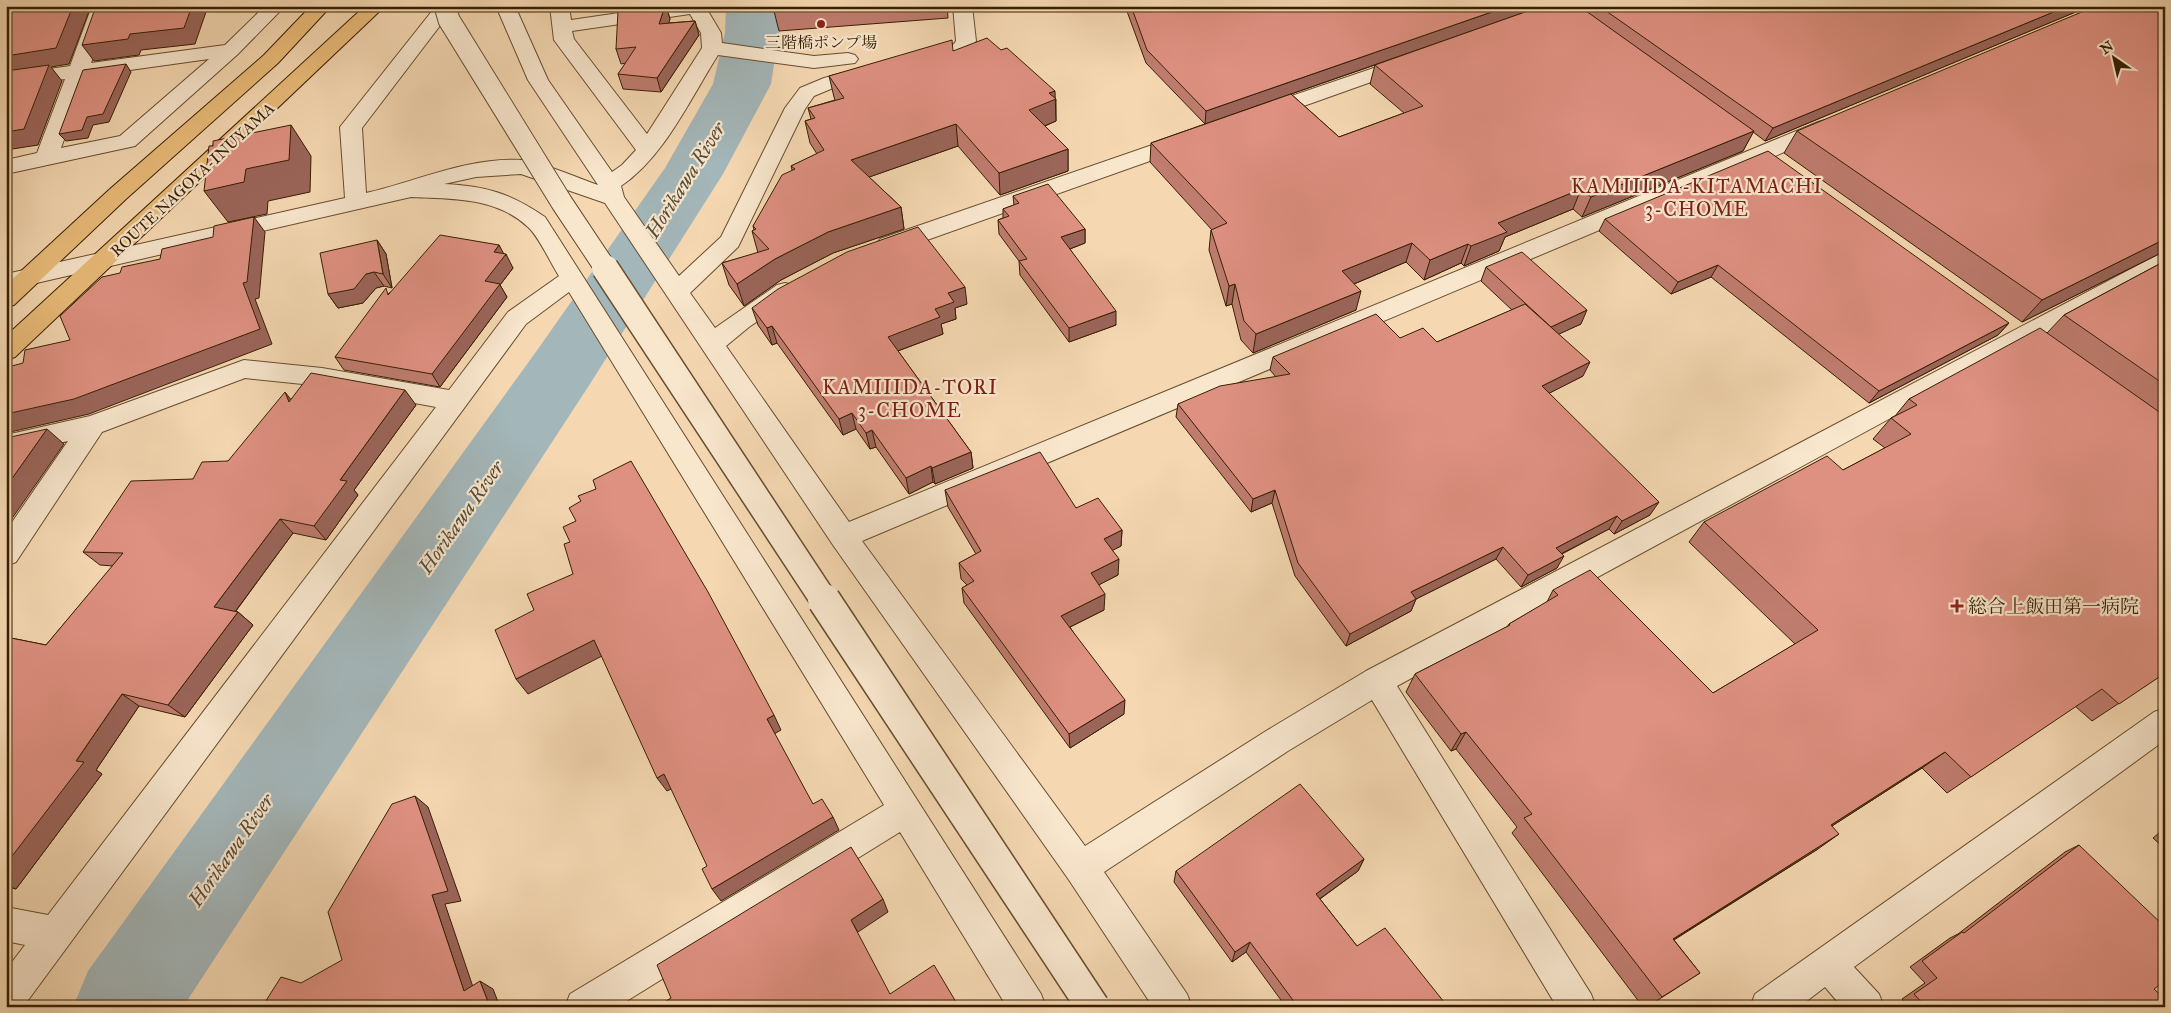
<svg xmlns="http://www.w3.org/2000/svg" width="2171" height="1013" font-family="'IM FELL Great Primer','Noto Serif JP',serif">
<rect width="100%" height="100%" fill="#f5d8b2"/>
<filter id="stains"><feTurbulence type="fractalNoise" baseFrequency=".004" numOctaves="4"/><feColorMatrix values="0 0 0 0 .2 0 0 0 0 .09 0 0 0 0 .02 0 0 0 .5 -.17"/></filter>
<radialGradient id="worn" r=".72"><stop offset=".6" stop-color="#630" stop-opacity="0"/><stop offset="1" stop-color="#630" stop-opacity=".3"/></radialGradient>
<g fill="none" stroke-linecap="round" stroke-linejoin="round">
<polygon fill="#a3b6b9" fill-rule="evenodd" points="726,6 780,6 779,33 771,84 723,174 588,387 183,1007 73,1007 88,971 538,349 665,168 713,84 725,33"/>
<g stroke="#664d2d" stroke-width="2">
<g id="minor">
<path d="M92,6H111L91,63L225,45L265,6H285L238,54L135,146L6,174V160L37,153L65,79L6,87V75L70,66ZM209,59L120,136L61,148L87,76Z"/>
<path d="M436,6H455L362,128L366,193C418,181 468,157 522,160C540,161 580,179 598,185L528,80L496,6H515L548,80L612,172L622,165L636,150L554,40L550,6H569L571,20L667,6H705L721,33L722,43L814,56L848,53L855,55L858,59L855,63L814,68L718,55C690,99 664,157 621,186L624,197L679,276L721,237L785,108L800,88L824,78L861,68L868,66L875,68L878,72L875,76L838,86L814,96L805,109L738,247L690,293L715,328L777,285L785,283L793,285L797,291L793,297L749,327L726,346L849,522L1818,122L1825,120L1832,122L1836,127L1832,132L862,541L1085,846L1266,731L1366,671L2165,251V269L1397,686L1591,994L1596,1007H1557L1372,700L1288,751L1104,872L1187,994L1192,1007H1153L1069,880L833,545L605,203L521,174L476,177L444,184C486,186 510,193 545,217L1041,994L1046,1007H1007L900,832L617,1007H565L570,994L884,805L569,292L526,324L23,1007H6V970L25,945L6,941V907L48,915L436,407L322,386L245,378L102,432L16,562L6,566V531L68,441L6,455V435L90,416L244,360L322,368L449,390L508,312L559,276C550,262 539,237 528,227C496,197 452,199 411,197L6,290V274L345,198L340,127ZM690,14L701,33L702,48L647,134L574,39L572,31Z"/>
<polygon points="953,6 972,6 976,41 969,52 917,66 910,64 907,60 910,56 954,44 956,41"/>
<polygon points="1409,56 1416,58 1419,62 1416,66 1270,118 1263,119 1256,118 1253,113 1256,108"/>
<polygon points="1187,133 1195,135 1198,140 1195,145 896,251 888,253 880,251 876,245 880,239"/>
<polygon points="2165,708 2165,740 1854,967 1879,994 1884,1007 1842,1007 1825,987 1799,1007 1750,1007 1755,994 2154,712"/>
</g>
</g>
<g stroke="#371f01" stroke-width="2">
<g id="major">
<polygon points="311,6 331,6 278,63 126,199 14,305 6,307 6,285 110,189 264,55"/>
<polygon points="365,6 385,6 15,357 6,360 6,336"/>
</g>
</g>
<use href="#minor" fill="#f8e6cd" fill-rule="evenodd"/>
<use href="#major" fill="#eabc79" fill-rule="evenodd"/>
<g stroke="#664d2d" stroke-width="23" stroke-linecap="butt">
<polyline id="minor-bridge-far2" points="445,6 449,20 562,203 606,269"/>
</g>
<g stroke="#664d2d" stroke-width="29" stroke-linecap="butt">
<polyline id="minor-bridge-far1" points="605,268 825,602"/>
</g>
<g stroke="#664d2d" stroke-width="35" stroke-linecap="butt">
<polyline id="minor-bridge" points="824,600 1093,1007"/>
</g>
<use href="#minor-bridge-far2" stroke="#f8e6cd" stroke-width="21"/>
<use href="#minor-bridge-far1" stroke="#f8e6cd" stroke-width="26"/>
<use href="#minor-bridge" stroke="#f8e6cd" stroke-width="32"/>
</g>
<g fill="#bf7c6f" stroke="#371f01" fill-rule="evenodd">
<polygon points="624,6 666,6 670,19 668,23 695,21 699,35 661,92 623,89 618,74 626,63 621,64 616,49 630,10"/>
<polygon points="774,6 947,6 948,18 779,31 774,11"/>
<path d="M1125,6H2082L2078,11L1765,141L1753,132L1743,151L1582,217L1573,209L1505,237L1499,251L1464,266L1461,263L1424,280L1406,262L1354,284L1356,310L1253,353L1241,340L1232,304L1226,306L1209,250L1211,230H1212L1150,162L1151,143L1205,124L1146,63ZM1375,65L1370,84L1404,113L1339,137L1291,94Z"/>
<polygon points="953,51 1056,99 1056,121 1045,126 1068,149 1068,171 1000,195 958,146 869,177 901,207 904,229 833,253 781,280 744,306 729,285 722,263 758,253 752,231 754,230 753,226 792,170 791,166 817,154 810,143 805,121 811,119 808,108 835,100 834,97 829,76"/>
<polygon points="1797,131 2165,251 2022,322 1784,153"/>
<polygon points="1013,196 1085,229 1085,243 1070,249 1116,325 1069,342 1020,275 1019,261 999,234 998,220 1003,218 1003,209 1014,205"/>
<polygon points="1605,219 2009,323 1998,335 1869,403 1711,277 1671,294 1599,231"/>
<polygon points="377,240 386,254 392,288 384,286 376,288 363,303 338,308 328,294"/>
<polygon points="499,245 503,254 513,268 500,285 507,297 440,387 344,370 335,357 389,293"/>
<polygon points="2165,261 2165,673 2092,721 2075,706 1947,793 1922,768 1832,826 1818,849 1674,940 1700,973 1647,1007 1643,1007 1512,833 1517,827 1456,749 1451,751 1406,692 1415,674 1507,627 1509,624 1547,602 1553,590 1713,693 1795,644 1689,542 1704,522 1843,470 1885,448 1873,439 1891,418 1895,416 1909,399 2047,333 2064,315"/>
<polygon points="1486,267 1581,324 1558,334 1583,376 1549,393 1650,515 1614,534 1609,529 1562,554 1557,568 1521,587 1496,559 1416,599 1411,611 1346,646 1295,576 1272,503 1251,512 1176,417 1178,404 1276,377 1270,370 1273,357 1400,338 1437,342 1512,310 1481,281"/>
<polygon points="967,304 955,308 956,319 941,324 943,334 898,351 971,452 973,468 935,484 933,482 909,494 876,447 870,449 856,429 843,435 777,343 772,345 758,325 752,308"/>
<polygon points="291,399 416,405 354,490 358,495 326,540 293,533 236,611 238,612 253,625 185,717 139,706 96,770 102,774 16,889 6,887 6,637 46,645 113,566 100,565 83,552 193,479 228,461"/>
<polygon points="945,490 1076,508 1122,530 1121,546 1112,550 1118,575 1098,585 1104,610 1070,627 1124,714 1070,748 964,603 962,588 967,585 961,579 959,563 976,554 948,507"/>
<polygon points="2165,828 2165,849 2153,838"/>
<polygon points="2079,845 2154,989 2165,1007 1908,1007 1902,999 1925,983 1910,967 1950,938 1958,934 2065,852"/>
<polygon points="1364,859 1358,871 1320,899 1357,946 1448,1007 1286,1007 1246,952 1232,962 1174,882 1176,871"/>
</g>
<g fill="#9b655a" stroke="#371f01">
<polygon points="73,6 91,6 69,64 51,67 62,81 38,145 6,150 6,56"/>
<polygon points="192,6 208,6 195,44 141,50 139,55 94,61 82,45 130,34"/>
<polygon points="624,6 657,6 625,10"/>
<polygon points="665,6 666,6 670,19 664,38 659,24"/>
<polygon points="1509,6 1543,6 1205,124 1206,111"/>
<polygon points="2068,6 2082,6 2078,11 1765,141 1773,128"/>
<polygon points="695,21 699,35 661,92 657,78"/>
<polygon points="126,64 131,72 109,122 93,125 88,138 66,141 59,134 87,117"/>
<polygon points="1055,91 1056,121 1030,132 1029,110 1049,93"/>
<polygon points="956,124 958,146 855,182 851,160"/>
<polygon points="291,125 311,156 310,192 268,201 267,214 228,222 204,191 246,169"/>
<polygon points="1754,131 1743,151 1582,217 1591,197"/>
<polygon points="1068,149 1068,171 1000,195 999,173"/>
<polygon points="1581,189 1573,209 1505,237 1499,251 1464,266 1471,246 1498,223"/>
<polygon points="901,207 904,229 833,253 781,280 744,306 737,284 775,259 828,232"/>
<polygon points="254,217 265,232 259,298 255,299 272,344 89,414 6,433 6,414 243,283"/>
<polygon points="1085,229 1085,243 1062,252 1061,237"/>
<polygon points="2165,239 2165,251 2022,322 2042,300"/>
<polygon points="377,240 386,254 392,288 383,274"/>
<polygon points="1412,243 1406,262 1337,291 1342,271"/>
<polygon points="1468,244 1461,263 1424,280 1430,260"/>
<polygon points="499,245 505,256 506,254 513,268 500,285 507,297 440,387 432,374 485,281 494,252"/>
<polygon points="1718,265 1711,277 1671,294 1678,282"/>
<polygon points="374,272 384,286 376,288 363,303 338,308 328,294 366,274"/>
<polygon points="1235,284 1232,304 1226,306 1229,286"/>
<polygon points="965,287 967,304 955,308 956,319 941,324 943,334 892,353 888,337 935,309 948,293"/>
<polygon points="1361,291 1356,310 1253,353 1256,334"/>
<polygon points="1587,310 1581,324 1544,341 1551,327"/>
<polygon points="1116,311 1116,325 1069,342 1069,328"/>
<polygon points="2009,323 1998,335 1869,403 1879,391"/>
<polygon points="772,326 777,343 772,345 767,328"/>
<polygon points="1590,362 1583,376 1536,400 1542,386"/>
<polygon points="405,390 416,405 354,490 358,495 326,540 314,526 340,480"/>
<polygon points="285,392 297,407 289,402"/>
<polygon points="852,413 856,429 843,435 839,419"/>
<polygon points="47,429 64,444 6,527 6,487"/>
<polygon points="872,430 876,447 870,449 866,433"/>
<polygon points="971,452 973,468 935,484 932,468"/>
<polygon points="931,466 933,482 909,494 906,478"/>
<polygon points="1275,490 1272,503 1251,512 1253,499"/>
<polygon points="1659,502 1650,515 1614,534 1622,521"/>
<polygon points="1617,516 1609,529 1549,560 1556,548"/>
<polygon points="280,519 293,533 229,620 214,607"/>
<polygon points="1122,530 1121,546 1104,555 1104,539"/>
<polygon points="1503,547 1496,559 1416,599 1411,611 1346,646 1350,634 1411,592"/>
<polygon points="1564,556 1557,568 1521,587 1528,575"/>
<polygon points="1119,559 1118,575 1091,589 1091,573"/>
<polygon points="1105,594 1104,610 1062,631 1061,616"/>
<polygon points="238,612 253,625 185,717 168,705"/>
<polygon points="594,640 604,655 528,694 516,679"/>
<polygon points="122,694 139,706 96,770 102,774 16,889 6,885 6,864"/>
<polygon points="1125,700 1124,714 1070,748 1069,734"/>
<polygon points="774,715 781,730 774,734 767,719"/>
<polygon points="1466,732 1456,749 1451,751 1461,734"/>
<polygon points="1945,752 1922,768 1810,840 1831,825"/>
<polygon points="664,774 673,788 667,791 657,778"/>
<polygon points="415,796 428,807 461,901 445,904 477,999 464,991 432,895"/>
<polygon points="833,817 839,830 721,901 712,889"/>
<polygon points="1839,834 1818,849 1655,951 1673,939"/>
<polygon points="1364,859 1358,871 1311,905 1316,894"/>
<polygon points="883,899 888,912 858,932 851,920"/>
<polygon points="1250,942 1246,952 1232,962 1235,952"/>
<polygon points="480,981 493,989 500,1007 490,1007"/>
</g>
<g fill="#de9081" stroke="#371f01">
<polygon points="6,6 73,6 56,48 6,56"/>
<polygon points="96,6 192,6 184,28 130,34 128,39 82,45"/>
<polygon points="654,6 665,6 659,24 695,21 657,78 618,74 636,47 616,49 618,11"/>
<polygon points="774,6 834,6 774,11"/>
<polygon points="1131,6 1509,6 1206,111 1147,50"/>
<polygon points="1542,6 1579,6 1754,131 1591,197 1581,189 1498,223 1507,232 1471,246 1468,244 1430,260 1412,243 1342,271 1361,291 1256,334 1244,321 1235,284 1229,286 1211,230 1227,223 1151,143 1291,94 1339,137 1423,106 1375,65"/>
<polygon points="1599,6 2068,6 1773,128"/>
<polygon points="2096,6 2165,6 2165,239 2042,300 1797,131"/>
<polygon points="987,38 1001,50 1007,48 1055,91 1049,93 1056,99 1029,110 1068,149 999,173 956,124 851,160 901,207 828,232 775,259 737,284 722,263 769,249 752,231 756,229 753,226 782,175 795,169 791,166 824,150 805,121 815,118 808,108 844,98 829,76 952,40 953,51"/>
<polygon points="126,64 103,114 87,117 82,130 59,134 83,70"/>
<polygon points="49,65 24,129 6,132 6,71"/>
<polygon points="291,125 289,160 246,169 244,182 204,191 209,146 213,146 213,141"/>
<polygon points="1768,151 2009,323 1879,391 1718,265 1678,282 1605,219"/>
<polygon points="1048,184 1085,229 1061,237 1116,311 1069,328 1019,261 1027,259 998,220 1009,216 1003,209 1019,203 1013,196"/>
<polygon points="254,217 247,282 243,283 260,329 74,399 6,414 6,368 8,367 23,363 25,350 70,340 60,316 102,277 120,273 122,267 160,259 162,249 213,237 214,226"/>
<polygon points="918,227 965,287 948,293 954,302 935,309 940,317 888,337 971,452 932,468 931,466 906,478 872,430 866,433 852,413 839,419 772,326 767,328 752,308 778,289 847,252"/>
<polygon points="440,235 499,245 494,252 506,254 485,281 500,284 432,374 335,357 386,288 388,295"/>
<polygon points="377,240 383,274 374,272 366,274 354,289 328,294 320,253"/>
<polygon points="1522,252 1587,310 1551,327 1486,267"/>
<polygon points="2165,261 2165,385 2064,315"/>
<polygon points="1525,304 1590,362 1542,386 1659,502 1622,521 1617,516 1556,548 1564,556 1528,575 1503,547 1411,592 1416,599 1350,634 1298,563 1275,490 1253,499 1178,404 1220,386 1290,374 1273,357 1376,314 1400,338 1423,328 1437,342"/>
<polygon points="2040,328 2165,416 2165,673 2119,704 2102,689 1971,777 1945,752 1831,825 1839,834 1673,939 1700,973 1662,997 1524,818 1532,814 1466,732 1461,734 1415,674 1510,625 1509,624 1558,595 1553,590 1590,570 1713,693 1818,630 1704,522 1827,456 1843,470 1911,434 1891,418 1917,405 1909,399"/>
<polygon points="311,373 405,390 340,480 347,481 314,526 280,519 214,607 238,612 168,705 122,694 76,761 84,762 6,864 6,637 46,645 123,553 83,552 131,481 193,479 202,462 228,461 285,392 289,402"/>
<polygon points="47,429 6,487 6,438"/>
<polygon points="1040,452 1076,508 1098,498 1122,530 1104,539 1119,559 1091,573 1105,594 1061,616 1125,700 1069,734 962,588 974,581 959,563 981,551 945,490"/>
<polygon points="631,461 708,592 774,715 767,719 813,804 822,799 833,817 712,889 702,869 707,866 664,774 657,778 594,640 516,679 495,630 534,610 527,594 573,574 564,544 570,542 563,527 576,521 569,508 581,501 578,496 596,489 593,480"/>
<polygon points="1300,784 1364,859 1316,894 1357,946 1385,928 1448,1007 1298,1007 1250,942 1235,952 1176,871"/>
<polygon points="415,796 448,891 432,895 464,991 480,981 490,1007 262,1007 281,977 301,983 342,960 328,912 392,804"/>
<polygon points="2079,845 2165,927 2165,981 2154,989 2165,999 2165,1007 1926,1007 1914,994 1937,978 1922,961 1962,932 1964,933"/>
<polygon points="851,847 883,899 851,920 890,994 934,965 959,1007 657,1007 671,998 657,965"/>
</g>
<g fill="#8f2418" stroke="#f8e6cd" stroke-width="2">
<circle cx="821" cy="24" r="5"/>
<path d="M1954.5 598.5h5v5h5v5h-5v5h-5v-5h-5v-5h5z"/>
</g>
<g text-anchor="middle" stroke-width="4.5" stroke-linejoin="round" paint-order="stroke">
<g font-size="16" fill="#371f01" stroke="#f8e6cd">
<text x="821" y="48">三階橋ポンプ場</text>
</g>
<g font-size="16" fill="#371f01" stroke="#f8e6cd">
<text transform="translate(192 179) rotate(-43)" y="6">ROUTE NAGOYA-INUYAMA</text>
</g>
<g font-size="19" fill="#371f01" stroke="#f8e6cd" text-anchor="start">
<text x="1968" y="613">総合上飯田第一病院</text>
</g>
<g font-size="20" font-style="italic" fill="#574c38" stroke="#f8e6cd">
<text transform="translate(685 180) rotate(-58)" y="7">Horikawa River</text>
<text transform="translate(461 517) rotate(-55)" y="7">Horikawa River</text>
<text transform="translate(231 850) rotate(-55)" y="7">Horikawa River</text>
</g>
<g font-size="20" letter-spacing="1" fill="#7a1f14" stroke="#f8e6cd">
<text x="1697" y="193">KAMIIIDA-KITAMACHI<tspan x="1697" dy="23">3-CHOME</tspan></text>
<text x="910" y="394">KAMIIIDA-TORI<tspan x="910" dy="23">3-CHOME</tspan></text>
</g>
</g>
<rect width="2171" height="1013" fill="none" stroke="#f5d8b2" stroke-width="25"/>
<rect x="8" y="8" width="2156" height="998" fill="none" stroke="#371f01" stroke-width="2.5"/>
<rect x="12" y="12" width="2146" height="988" fill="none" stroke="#371f01"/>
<g transform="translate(2114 58) rotate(326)" stroke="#f8e6cd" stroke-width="4" paint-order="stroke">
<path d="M0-4L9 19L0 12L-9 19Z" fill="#371f01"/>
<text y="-8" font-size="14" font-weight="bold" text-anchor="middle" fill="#371f01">N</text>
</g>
<rect width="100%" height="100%" filter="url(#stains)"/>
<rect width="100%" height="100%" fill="url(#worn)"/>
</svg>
